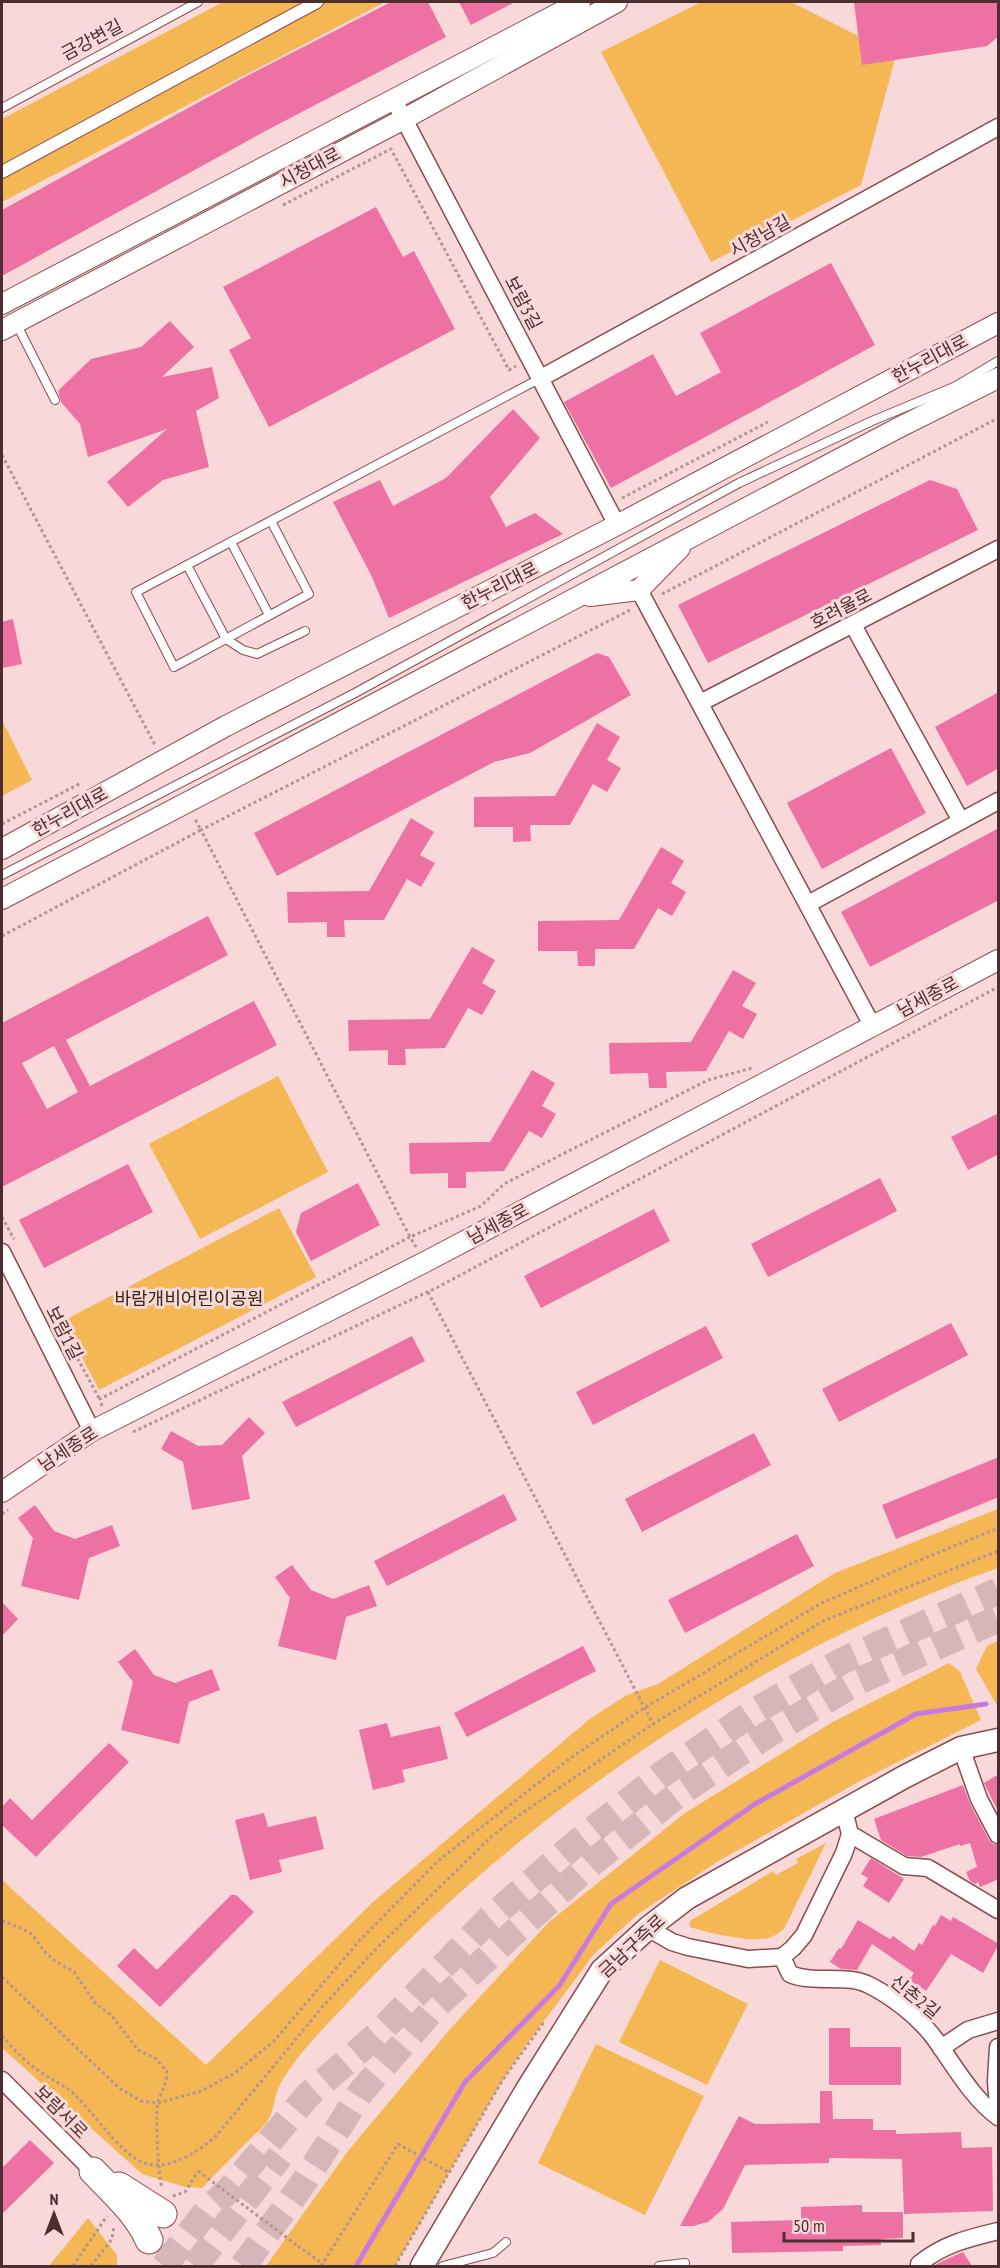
<svg xmlns="http://www.w3.org/2000/svg" width="1000" height="2268" font-family="'PT Sans Narrow','Noto Sans KR',sans-serif">
<rect width="100%" height="100%" fill="#f8d8d9"/>
<g fill="#f4b753">
<polygon points="223,2 385,2 2,202 2,119"/>
<polygon points="701,2 791,2 896,55 861,185 711,262 601,52"/>
<polygon points="2,720 32,780 2,796"/>
<polygon points="278,1076 328,1172 200,1239 149,1144"/>
<polygon points="279,1208 316,1277 99,1390 63,1321"/>
<path d="M998,1509V1568C760,1651 526,1812 354,1996C330,2022 298,2052 281,2083C274,2094 275,2110 267,2122C263,2128 255,2134 249,2140C233,2156 218,2172 202,2188L185,2187L142,2174L2,2048V1880L206,2065L373,1902L591,1718L627,1695L658,1684L835,1573Z"/>
<polygon points="998,1641 998,1707 976,1669 987,1646"/>
<polygon points="949,1663 960,1672 981,1720 860,1781 717,1862 638,1914 594,1954 527,2044 502,2081 395,2266 266,2266 348,2151 451,2028 548,1923 685,1813 831,1723"/>
<path d="M826,1843L784,1929C780,1932 776,1935 772,1937C753,1944 709,1933 690,1927V1921L773,1871L776,1875L798,1863L796,1859Z"/>
<polygon points="660,1960 748,2004 707,2085 619,2042"/>
<polygon points="596,2044 704,2096 645,2215 538,2163"/>
<polygon points="88,2218 117,2255 117,2266 49,2266"/>
</g>
<g fill="none" stroke-linecap="round" stroke-linejoin="round">
<polyline stroke="#c77be1" stroke-width="5" points="356,2266 465,2082 559,1986 611,1904 755,1804 916,1714 986,1704"/>
</g>
<g fill="#ee71a3" fill-rule="evenodd">
<polygon points="391,2 428,2 446,37 271,128 2,276 2,210 243,78"/>
<polygon points="459,2 515,2 471,25"/>
<polygon points="854,2 999,2 999,36 987,46 862,65"/>
<polygon points="376,207 403,257 414,251 455,329 269,427 229,350 251,338 223,287"/>
<polygon points="831,263 875,345 611,488 564,402 653,354 676,396 721,372 700,333"/>
<polygon points="170,321 194,347 162,377 212,367 219,398 196,411 209,467 163,480 128,507 107,482 167,429 88,457 80,424 61,402 58,391 91,359 141,347"/>
<polygon points="513,409 540,438 490,497 506,527 535,513 563,534 389,618 372,577 333,502 380,480 393,506 446,478"/>
<polygon points="930,480 957,489 978,530 708,663 678,605"/>
<polygon points="13,619 22,664 2,668 2,622"/>
<polygon points="597,653 609,657 631,695 530,753 494,762 277,876 254,833"/>
<polygon points="999,692 999,768 967,786 935,727"/>
<polygon points="597,723 620,737 607,760 621,768 607,792 593,784 570,825 530,825 531,841 513,842 513,827 474,827 474,797 555,796"/>
<polygon points="891,748 926,813 822,869 787,803"/>
<polygon points="411,818 434,832 420,855 435,863 421,887 407,879 384,920 344,920 345,937 327,937 327,922 288,923 287,892 369,891"/>
<polygon points="999,828 999,900 870,967 841,912"/>
<polygon points="661,847 684,861 671,883 686,892 672,916 658,908 634,949 595,949 595,966 578,966 577,951 538,951 538,921 619,920"/>
<path d="M208,916L228,955L66,1040L90,1086L254,1001L277,1045L2,1187V1023ZM54,1046L78,1092L47,1109L22,1063Z"/>
<polygon points="472,947 495,960 482,983 496,991 482,1015 468,1008 445,1048 405,1049 406,1065 388,1065 388,1050 349,1051 348,1020 430,1019"/>
<polygon points="733,970 756,983 742,1006 757,1014 743,1039 729,1031 706,1071 666,1072 667,1088 649,1088 648,1073 610,1074 609,1043 691,1042"/>
<polygon points="532,1070 555,1083 542,1106 556,1114 542,1138 529,1131 504,1171 466,1172 466,1188 448,1188 448,1173 410,1174 409,1143 490,1142"/>
<polygon points="999,1113 999,1154 968,1170 951,1137"/>
<polygon points="128,1164 153,1212 44,1268 19,1220"/>
<polygon points="880,1178 897,1211 768,1277 751,1244"/>
<polygon points="358,1183 380,1225 311,1261 296,1232 301,1213"/>
<polygon points="654,1209 670,1241 541,1308 524,1276"/>
<polygon points="951,1323 968,1355 839,1422 822,1389"/>
<polygon points="706,1326 723,1358 593,1425 576,1392"/>
<polygon points="412,1336 425,1361 296,1427 282,1402"/>
<polygon points="249,1417 265,1433 242,1456 250,1499 192,1510 183,1462 161,1449 171,1431 198,1446 222,1445"/>
<polygon points="754,1433 771,1465 642,1532 625,1499"/>
<polygon points="999,1457 999,1497 896,1539 882,1505"/>
<polygon points="504,1494 517,1520 387,1586 374,1561"/>
<polygon points="35,1505 54,1531 75,1539 112,1525 120,1546 89,1558 79,1600 21,1586 33,1538 18,1518"/>
<polygon points="797,1534 814,1566 685,1633 668,1600"/>
<polygon points="292,1565 311,1590 333,1599 369,1585 377,1606 346,1617 336,1660 278,1646 290,1598 275,1577"/>
<polygon points="2,1602 18,1619 2,1636"/>
<polygon points="583,1646 596,1671 467,1737 454,1713"/>
<polygon points="135,1649 154,1675 175,1683 212,1669 220,1690 189,1702 179,1744 121,1730 133,1682 118,1662"/>
<polygon points="387,1723 391,1737 440,1726 448,1759 402,1770 405,1782 373,1790 359,1730"/>
<polygon points="109,1743 129,1762 36,1857 2,1825 2,1807 10,1798 32,1820"/>
<polygon points="999,1774 999,1813 984,1783"/>
<polygon points="963,1785 970,1804 989,1840 993,1844 999,1845 999,1879 980,1887 978,1882 975,1884 970,1881 966,1872 977,1867 970,1843 960,1846 960,1844 921,1857 907,1856 881,1840 874,1819"/>
<polygon points="264,1813 268,1827 316,1816 324,1849 279,1860 282,1872 250,1880 235,1820"/>
<polygon points="871,1858 904,1879 889,1903 863,1886 868,1878 861,1874"/>
<polygon points="231,1895 236,1895 254,1912 160,2007 117,1966 134,1948 157,1970"/>
<polygon points="941,1915 951,1921 953,1917 999,1944 983,1973 951,1954 926,1991 909,1980 914,1973 872,1944 857,1970 841,1969 830,1962 839,1948 841,1949 858,1920 890,1939 893,1936 914,1951 919,1943 922,1945 933,1925 935,1926"/>
<polygon points="829,2028 850,2028 850,2047 901,2047 901,2085 829,2085"/>
<polygon points="820,2091 832,2091 833,2119 873,2119 873,2130 896,2130 896,2134 961,2132 962,2148 992,2147 993,2211 904,2214 902,2159 829,2158 829,2163 745,2165 723,2209 708,2222 693,2226 680,2226 739,2116 755,2124 820,2123"/>
<polygon points="30,2140 54,2163 2,2214 2,2168"/>
<polygon points="862,2205 862,2212 903,2212 903,2238 881,2239 881,2245 843,2246 843,2251 732,2253 731,2222 801,2220 801,2207"/>
<polygon points="963,2252 972,2266 933,2266 943,2261"/>
</g>
<g fill="none" stroke-linecap="round" stroke-linejoin="round">
<g stroke="#d6b6b7" stroke-width="27" stroke-dasharray="27 14" stroke-linecap="butt">
<polyline points="164,2266 209,2208 230,2189 308,2095 376,2036 489,1919 574,1845 661,1775 755,1711 844,1660 998,1591"/>
<polyline points="195,2266 280,2156"/>
<polyline points="243,2266 304,2182 361,2092 434,2008 507,1939 593,1862 681,1792 770,1733 859,1681 998,1619"/>
</g>
<g stroke="#8c4b4f" stroke-width="10">
<g id="service">
<polyline points="2,108 198,2"/>
<polyline points="16,323 55,400"/>
<polyline points="271,521 309,594 174,667 136,592 541,378"/>
<polyline points="231,542 269,615"/>
<polyline points="187,565 226,639 243,650 257,654 305,631"/>
<polyline points="2,875 355,693 739,483 872,421 956,386 998,361"/>
<polyline points="443,2266 493,2253 506,2242"/>
<polyline points="659,2266 685,2263"/>
</g>
</g>
<g stroke="#8c4b4f" stroke-width="14">
<polyline id="pedestrian" points="2,172 317,2"/>
</g>
<g stroke="#8c4b4f" stroke-width="19">
<g id="minor">
<polyline points="394,100 617,525"/>
<polyline points="541,378 998,127"/>
<polyline points="639,590 873,1027"/>
<polyline points="853,625 961,821"/>
<polyline points="700,703 998,549"/>
<polyline points="808,904 998,801"/>
<polyline points="2,1252 92,1431"/>
<polyline points="961,1748 979,1799 998,1835"/>
<polyline points="850,1834 904,1866 928,1868 998,1910"/>
<polyline points="648,1928 672,1942 688,1947 748,1959 782,1957 793,1948 804,1935 844,1853 850,1834 844,1810"/>
<path d="M782,1957L790,1974C814,1984 844,1974 867,1984C890,1995 916,2015 932,2035C953,2063 970,2096 998,2117"/>
<polyline points="998,2047 996,2081 998,2106"/>
<polyline points="941,2048 968,2030 998,2021"/>
<polyline points="2,2080 93,2171"/>
<path d="M919,2264C943,2244 969,2238 998,2231"/>
</g>
</g>
<g stroke="#8c4b4f" stroke-width="22">
<g id="tertiary">
<polyline points="2,304 580,2"/>
<polyline points="2,330 404,119 617,2"/>
<polyline points="590,596 639,590 680,548"/>
<polyline points="2,849 226,726 617,525 998,323"/>
<polyline points="2,899 253,768 898,428 998,378"/>
<polyline points="2,1492 92,1431 425,1262 998,960"/>
</g>
</g>
<g stroke="#8c4b4f" stroke-width="25">
<polyline id="secondary" points="422,2266 528,2088 602,1970 648,1928 687,1898 904,1777 961,1748 998,1740"/>
</g>
<g stroke="#8c4b4f" stroke-width="29">
<g id="trunk">
<path d="M93,2171C113,2192 137,2213 149,2240"/>
<polyline points="119,2186 163,2214"/>
</g>
</g>
<g stroke="#b49495" stroke-width="3" stroke-dasharray="3 3" stroke-linecap="butt">
<polyline points="283,205 391,149 509,370 516,366"/>
<polyline points="2,455 155,745"/>
<polyline points="622,498 768,422"/>
<polyline points="662,594 998,418"/>
<polyline points="630,610 201,830 410,1237 481,1206 504,1184 708,1080 752,1068"/>
<polyline points="2,824 81,783"/>
<polyline points="2,936 201,830 195,819"/>
<polyline points="2,1217 14,1239"/>
<polyline points="428,1292 653,1724"/>
<polyline points="52,1311 100,1400"/>
<polyline points="102,1406 100,1399 410,1237 416,1247"/>
<polyline points="133,1432 438,1287 998,987"/>
<polyline points="2,1514 8,1510"/>
<path d="M2,1921L19,1927L32,1934L44,1951L55,1961L74,1972L96,2004L111,2015L138,2050L155,2058L167,2071C166,2087 162,2089 158,2102C155,2112 158,2178 162,2187"/>
<polyline points="2,1977 119,2088 141,2101 158,2103 201,2091 235,2073 273,2042 360,1940 439,1860 569,1759 641,1710 820,1604 913,1563 998,1528"/>
<path d="M2,2036C13,2048 25,2062 39,2071C53,2081 64,2084 77,2097C97,2117 114,2145 138,2160C163,2176 200,2151 217,2135L324,2005L375,1950L492,1836L518,1816L653,1724L823,1621L998,1551"/>
<polyline points="173,2196 185,2192 198,2171"/>
<polyline points="298,2246 323,2264"/>
<polyline points="73,2266 107,2216"/>
<polyline points="91,2266 112,2239 114,2226"/>
<polyline points="321,2266 398,2144 450,2173"/>
<polyline points="395,2266 502,2081 544,2022"/>
</g>
<use href="#service" stroke="#fff" stroke-width="8"/>
<use href="#pedestrian" stroke="#fff" stroke-width="12"/>
<use href="#minor" stroke="#fff" stroke-width="16"/>
<use href="#tertiary" stroke="#fff" stroke-width="20"/>
<use href="#secondary" stroke="#fff" stroke-width="22"/>
<use href="#trunk" stroke="#fff" stroke-width="27"/>
<polyline stroke="#b49495" stroke-width="3" stroke-dasharray="3 3" stroke-linecap="butt" points="198,2171 298,2246"/>
</g>
<g text-anchor="middle" stroke-width="6" stroke-linejoin="round" paint-order="stroke">
<g font-size="18" fill="#4c2e2f" stroke="#f8d8d9">
<text transform="translate(92 40) rotate(-28)" y="6">금강변길</text>
<text transform="translate(310 168) rotate(-28)" y="6">시청대로</text>
<text transform="translate(760 236) rotate(-29)" y="6">시청남길</text>
<text transform="translate(523 303) rotate(62)" y="6">보람3길</text>
<text transform="translate(930 359) rotate(-28)" y="6">한누리대로</text>
<text transform="translate(500 586) rotate(-27)" y="6">한누리대로</text>
<text transform="translate(841 609) rotate(-27)" y="6">호려울로</text>
<text transform="translate(70 812) rotate(-29)" y="6">한누리대로</text>
<text transform="translate(928 997) rotate(-28)" y="6">남세종로</text>
<text transform="translate(498 1224) rotate(-28)" y="6">남세종로</text>
<text transform="translate(64 1333) rotate(63)" y="6">보람1길</text>
<text transform="translate(68 1449) rotate(-33)" y="6">남세종로</text>
<text transform="translate(632 1946) rotate(-43)" y="6">금남구즉로</text>
<text transform="translate(915 1997) rotate(39)" y="6">신촌2길</text>
<text transform="translate(61 2112) rotate(45)" y="6">보람서로</text>
</g>
<g font-size="18" fill="#342712" stroke="#f8d8d9">
<text x="189" y="1305">바람개비어린이공원</text>
</g>
</g>
<rect width="1000" height="2268" fill="none" stroke="#4c2e2f" stroke-width="6"/>
<g transform="translate(54 2214)" stroke="#f8d8d9" stroke-width="4.5" paint-order="stroke">
<path d="M0-4.5L10 22L0 15L-10 22Z" fill="#4c2e2f"/>
<text y="-9" font-size="16" font-weight="bold" text-anchor="middle" fill="#4c2e2f">N</text>
</g>
<path d="M784 2232v9h129v-9" fill="none" stroke="#4c2e2f" stroke-width="3"/>
<text x="793" y="2232" font-size="18" fill="#4c2e2f" stroke="#f8d8d9" stroke-width="4.5" paint-order="stroke">50 m</text>
</svg>
